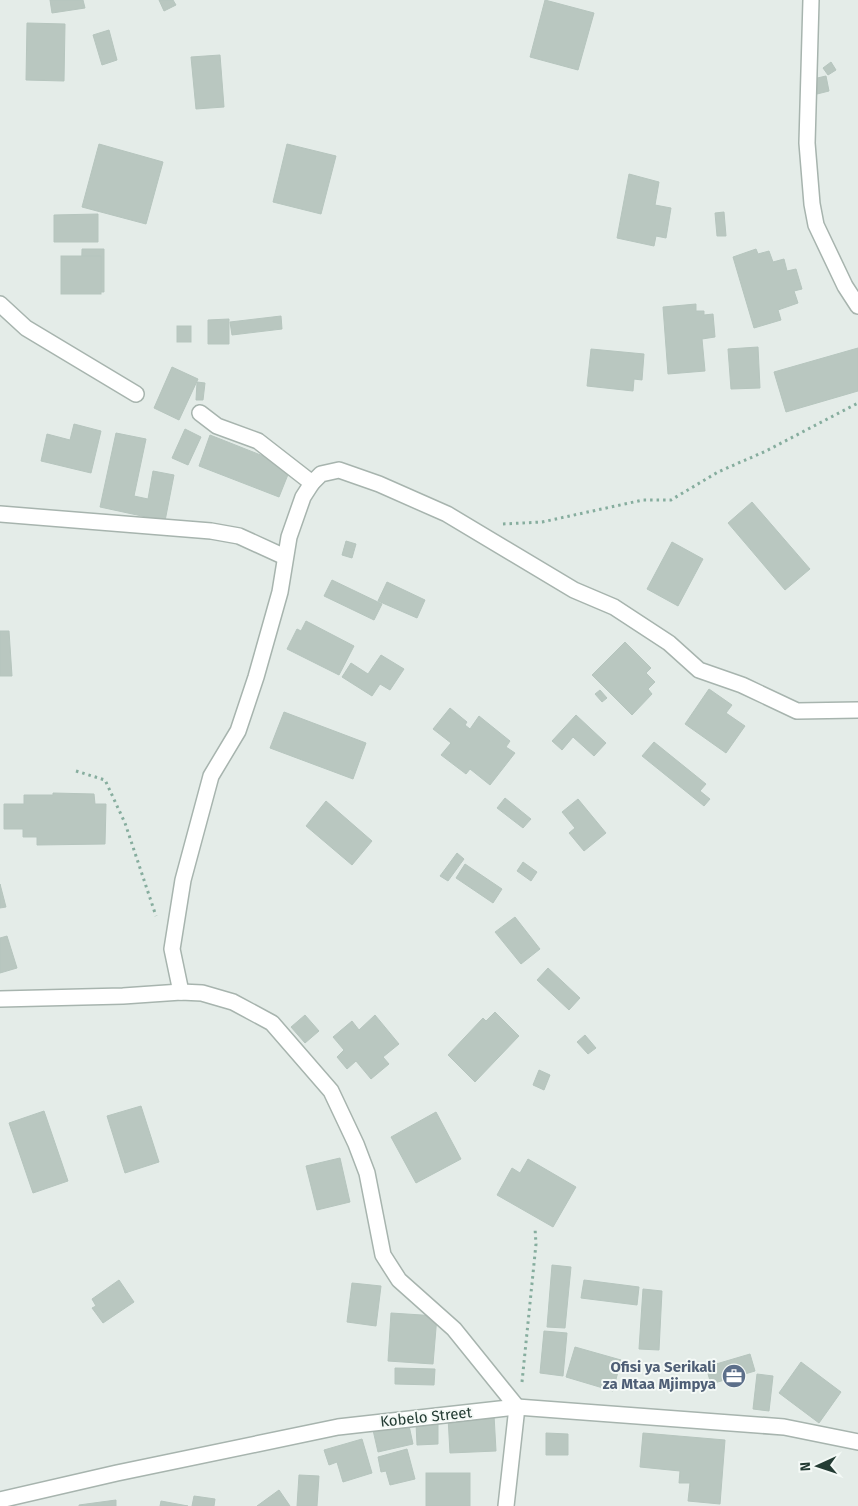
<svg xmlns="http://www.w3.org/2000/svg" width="858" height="1506" font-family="'Fira Sans',sans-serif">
<rect width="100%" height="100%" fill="#e4ece8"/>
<g fill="#b9c7c0" stroke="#b6c5be">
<polygon points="50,0 83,0 85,8 52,13"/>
<polygon points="159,0 173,0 176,5 164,11"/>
<polygon points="545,0 594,13 578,70 530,57"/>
<polygon points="27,23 65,24 64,81 26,80"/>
<polygon points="109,30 117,60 102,65 93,35"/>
<polygon points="220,55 224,107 196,109 191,57"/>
<polygon points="831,62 836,70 828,75 823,68"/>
<polygon points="826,76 829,91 817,94 813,79"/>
<polygon points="99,144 163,162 146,224 82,207"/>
<polygon points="287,144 336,156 321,214 273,202"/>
<polygon points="629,174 659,182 655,205 671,208 666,238 656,236 654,246 617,238"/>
<polygon points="724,212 726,236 717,236 715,213"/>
<polygon points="98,214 98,242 54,242 54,215"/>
<polygon points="82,249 104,249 104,292 81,292"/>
<polygon points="756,249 758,254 769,251 773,262 784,259 787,271 796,269 802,289 794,291 798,303 778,310 781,320 754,328 733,257"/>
<rect x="61" y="256" width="40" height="38"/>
<polygon points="696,304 696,311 704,311 704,315 713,314 715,337 702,339 705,371 668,374 663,307"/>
<polygon points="281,316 282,329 232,335 230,322"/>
<polygon points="229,319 229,344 208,344 208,320"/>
<rect x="177" y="326" width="14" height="16"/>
<polygon points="758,347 760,388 731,389 728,349"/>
<polygon points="858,348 858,391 786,412 774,372"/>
<polygon points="591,349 644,354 642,380 634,379 633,391 587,386"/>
<polygon points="172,367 198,379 179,420 154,408"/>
<polygon points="197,382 205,383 203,400 196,400"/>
<polygon points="74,424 101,431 91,473 41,461 47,434 70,440"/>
<polygon points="185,429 201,437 188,465 172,458"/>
<polygon points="116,433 146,439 134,496 148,499 153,471 174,475 165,521 100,507"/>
<polygon points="210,435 291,467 279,497 199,466"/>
<polygon points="752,502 810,569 785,590 728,523"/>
<polygon points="346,541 356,544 352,558 342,555"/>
<polygon points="672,542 703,559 678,606 647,589"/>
<polygon points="332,580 382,604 374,620 324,596"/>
<polygon points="387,582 425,600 417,618 378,601"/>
<polygon points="306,621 354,646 339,675 287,649 297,629 301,631"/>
<polygon points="0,631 9,631 12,676 0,676"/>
<polygon points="625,642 651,668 646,673 655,682 648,689 652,694 632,715 592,675"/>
<polygon points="381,655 404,669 390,690 380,684 372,696 342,677 351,663 368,674"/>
<polygon points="709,689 732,705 726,713 745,726 726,753 685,724"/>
<polygon points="600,690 607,698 602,702 595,694"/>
<polygon points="450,708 467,722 465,725 470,729 479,716 510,741 506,747 515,753 490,785 470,769 466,774 441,755 451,743 433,729"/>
<polygon points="284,712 366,743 353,779 270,748"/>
<polygon points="576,715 606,743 594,756 573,737 562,750 552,741"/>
<polygon points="654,742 706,784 700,791 710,799 704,806 642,756"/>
<polygon points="53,793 94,794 95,804 106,804 105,844 37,845 37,837 23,837 23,829 4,829 4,804 24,804 24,795 53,795"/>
<polygon points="505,798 531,819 523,828 497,808"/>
<polygon points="578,799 606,833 584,851 569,833 575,828 562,812"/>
<polygon points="326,801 372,841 352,865 306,826"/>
<polygon points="457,853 464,859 448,881 440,876"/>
<polygon points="523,862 537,872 531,881 517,871"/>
<polygon points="465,864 502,889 493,903 456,878"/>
<polygon points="0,884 6,907 0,908"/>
<polygon points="515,917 540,949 521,964 495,932"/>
<polygon points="7,936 17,968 0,973 0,938"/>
<polygon points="548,968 580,998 569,1010 537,980"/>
<polygon points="495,1012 519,1036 475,1082 448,1055 483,1018 486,1021"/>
<polygon points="305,1015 319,1031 305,1043 291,1027"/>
<polygon points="375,1015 399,1044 383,1057 389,1064 371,1079 356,1061 347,1069 337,1057 344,1050 333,1037 352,1021 359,1030"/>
<polygon points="585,1035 596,1048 588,1054 577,1042"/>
<polygon points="539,1070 550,1075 544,1090 533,1085"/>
<polygon points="141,1106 159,1162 125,1173 107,1116"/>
<polygon points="44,1111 68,1181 33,1193 9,1123"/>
<polygon points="436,1112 461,1159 416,1183 391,1137"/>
<polygon points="340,1158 350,1202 317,1210 306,1166"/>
<polygon points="528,1159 576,1187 553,1227 497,1195 512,1168 520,1173"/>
<polygon points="552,1265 571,1267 565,1328 547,1327"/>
<polygon points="119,1280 134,1302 103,1323 92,1308 96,1306 92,1299"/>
<polygon points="584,1280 639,1287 637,1305 581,1298"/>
<polygon points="352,1283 381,1286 376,1326 347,1322"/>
<polygon points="643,1289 662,1291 659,1350 639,1349"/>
<polygon points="391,1313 437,1316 433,1364 388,1361"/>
<polygon points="544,1331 567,1333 563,1376 540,1373"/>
<polygon points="575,1347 621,1360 613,1391 566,1377"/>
<polygon points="750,1354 755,1371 711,1384 706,1367"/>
<polygon points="801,1362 841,1392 819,1423 779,1393"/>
<polygon points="395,1368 435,1369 434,1385 395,1384"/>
<polygon points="757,1374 773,1376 769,1411 753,1409"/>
<polygon points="494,1415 496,1451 450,1453 448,1417"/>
<polygon points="408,1421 413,1444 378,1452 373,1430"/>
<polygon points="416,1423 438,1423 438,1444 417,1445"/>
<polygon points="546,1433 568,1434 568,1455 546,1455"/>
<polygon points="643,1433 725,1440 720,1504 688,1501 690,1483 679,1483 680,1471 640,1467"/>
<polygon points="362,1439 372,1473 343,1482 337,1462 329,1465 324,1450"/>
<polygon points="407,1449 415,1479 390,1485 386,1471 381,1472 378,1457"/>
<rect x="426" y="1473" width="44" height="33"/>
<polygon points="299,1475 319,1476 317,1506 297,1506"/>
<polygon points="279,1490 290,1506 257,1506"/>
<polygon points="194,1496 215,1499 214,1506 192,1506"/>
<polygon points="116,1500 116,1506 79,1506 79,1505"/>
<polygon points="161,1501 188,1506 160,1506"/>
</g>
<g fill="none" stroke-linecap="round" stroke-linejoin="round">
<g stroke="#a7b4ae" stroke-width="18">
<g id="street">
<polyline points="811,0 807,143 812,204 816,225 845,286 858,306"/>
<polyline points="0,304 26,328 136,394"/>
<polyline points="200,413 217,426 258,441 312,483 321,474 339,470 379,484 447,514 574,590 614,607 669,643 699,670 742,685 797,711 858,710"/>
<polyline points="0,514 211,531 239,536 285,557"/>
<polyline points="181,992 172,949 183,880 211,776 238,731 256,677 280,592 289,537 303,497 312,483"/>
<polyline points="0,999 123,996 181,992 202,993 233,1002 272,1023 331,1091 356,1144 367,1173 383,1255 399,1280 454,1329 517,1407 506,1506"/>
<polyline points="0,1500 117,1473 338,1427 517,1407 784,1427 858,1442"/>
</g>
</g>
<g stroke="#86ad9e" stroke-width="3" stroke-dasharray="2.5 4" stroke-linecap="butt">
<polyline points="503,524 542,522 643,500 671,500 718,472 766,451 858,403"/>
<polyline points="76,771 105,780 125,823 156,916"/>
<polyline points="522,1382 536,1244 535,1228"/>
</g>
<use href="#street" stroke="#fff" stroke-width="15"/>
</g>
<defs>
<g id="office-disc" transform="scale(1.25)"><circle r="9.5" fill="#5c6f8a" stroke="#f4f9f6"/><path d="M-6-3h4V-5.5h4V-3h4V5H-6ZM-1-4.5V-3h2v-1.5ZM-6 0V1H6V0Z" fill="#fff"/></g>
</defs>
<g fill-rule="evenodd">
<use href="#office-disc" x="734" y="1376"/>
</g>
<g text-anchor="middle" stroke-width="4" stroke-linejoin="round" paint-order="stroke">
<g font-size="15" font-weight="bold" fill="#4e5e75" stroke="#f4f9f6" text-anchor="end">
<text x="716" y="1372">Ofisi ya Serikali<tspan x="716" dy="17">za Mtaa Mjimpya</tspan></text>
</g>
<g font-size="15" fill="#243c34" stroke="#f4f9f6">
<text transform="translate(426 1417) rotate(-6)" y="5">Kobelo Street</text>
</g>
</g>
<g transform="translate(818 1466) rotate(267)" stroke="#f4f9f6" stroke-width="4" paint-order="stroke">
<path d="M0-4L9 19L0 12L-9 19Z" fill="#243c34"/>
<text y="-8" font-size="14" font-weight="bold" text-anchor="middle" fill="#243c34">N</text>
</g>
</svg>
